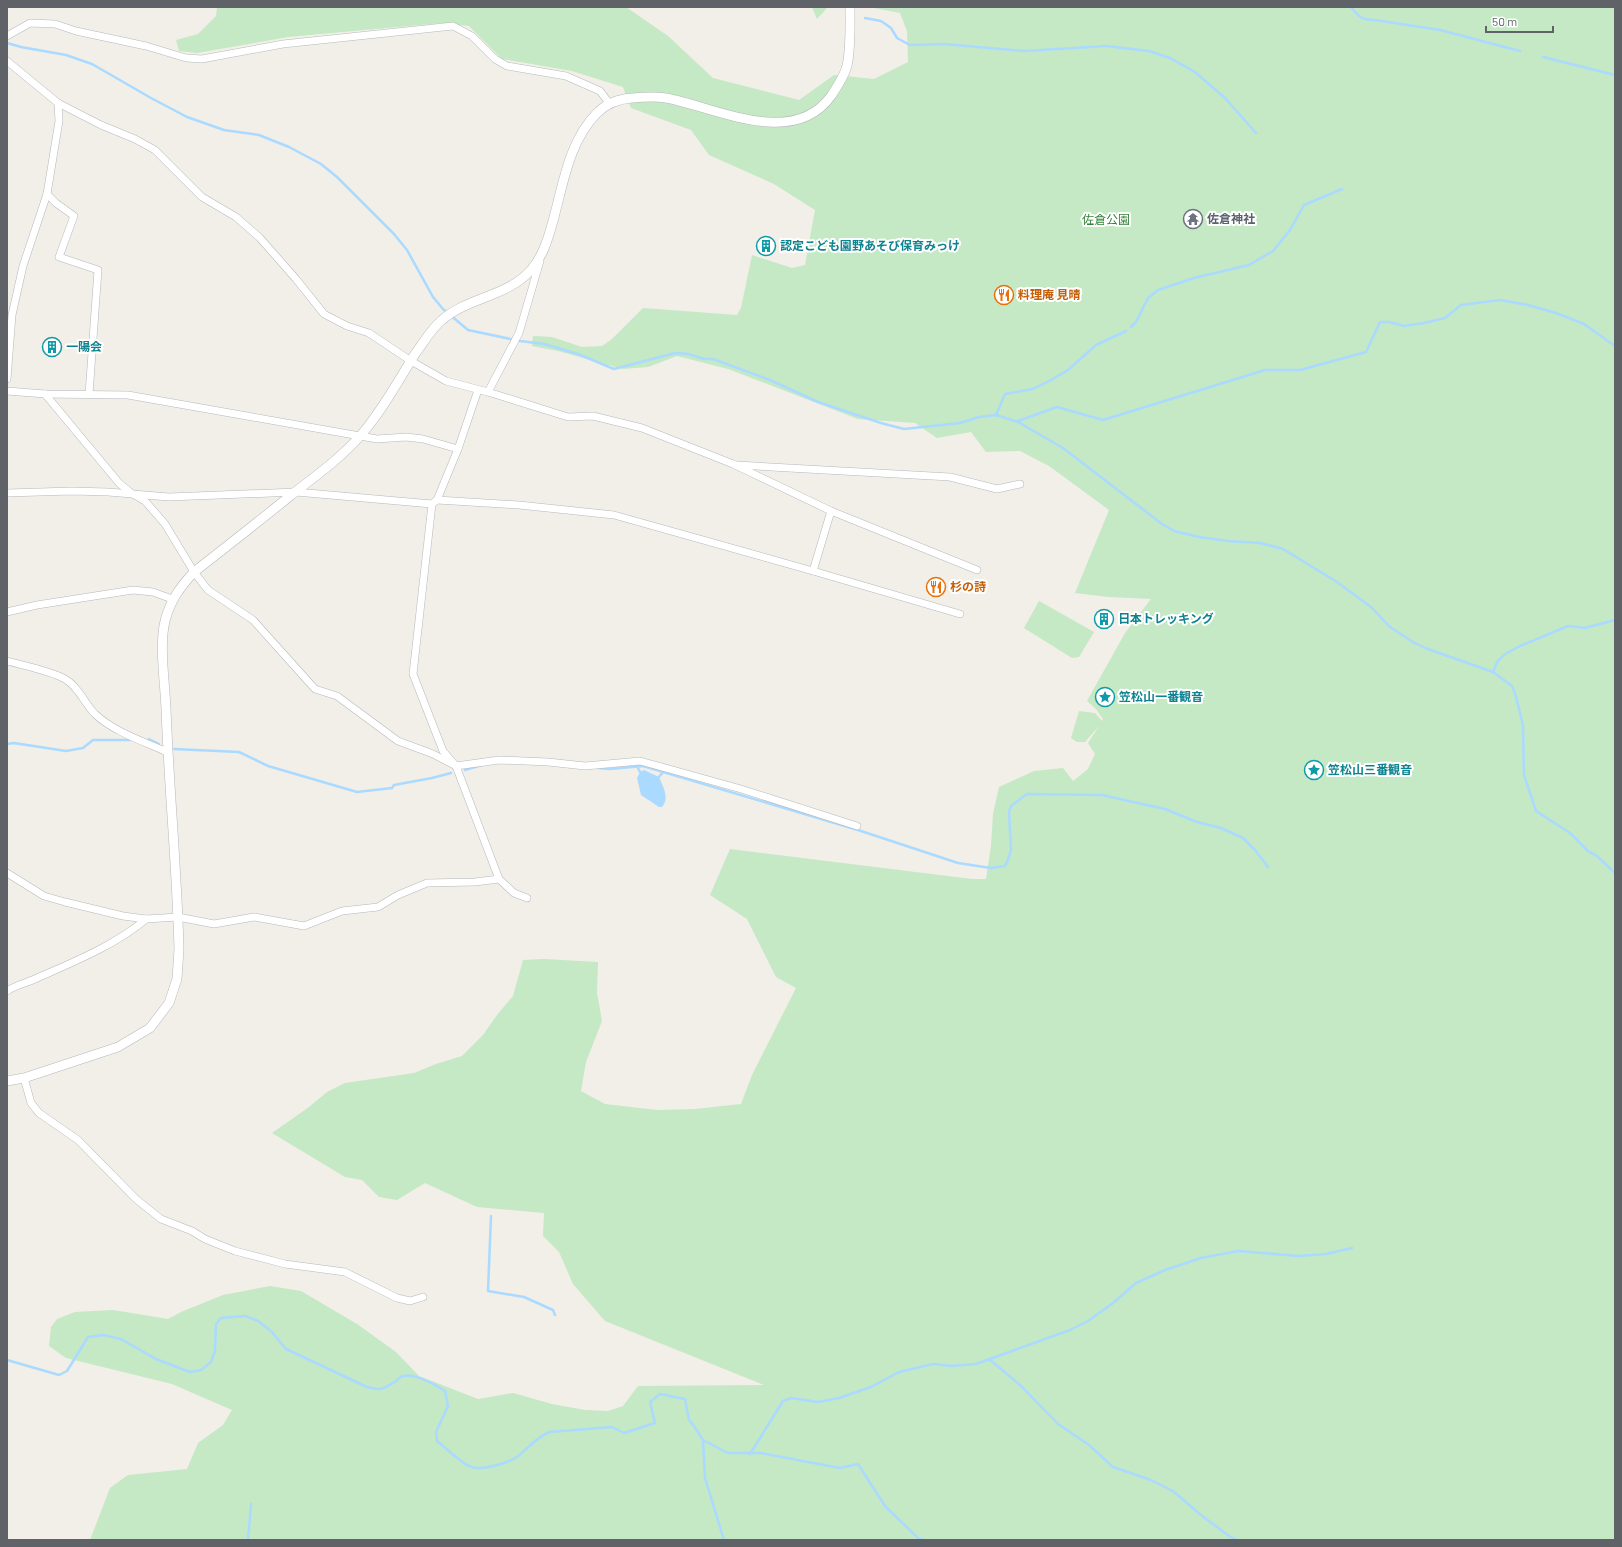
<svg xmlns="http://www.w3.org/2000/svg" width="1622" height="1547" font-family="Barlow,'Noto Sans JP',sans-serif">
<rect width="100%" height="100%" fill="#f1efe8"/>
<g fill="#c5e8c5">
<polygon points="217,7 626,7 668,36 713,78 799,100 834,75 874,79 908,62 907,31 900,13 869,7 1615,7 1615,1540 90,1540 110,1488 128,1475 187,1469 198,1443 223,1425 232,1410 172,1384 66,1358 49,1346 51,1327 57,1319 75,1312 113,1310 168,1319 181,1312 223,1295 270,1286 301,1291 357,1324 396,1352 419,1376 478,1399 513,1393 552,1404 585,1410 608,1411 623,1406 638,1386 764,1385 605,1321 573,1284 559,1252 543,1236 544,1213 477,1207 425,1183 397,1200 379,1197 362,1180 345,1177 272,1133 309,1107 327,1092 345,1083 414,1073 436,1064 462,1056 483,1035 497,1015 513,996 523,960 544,959 598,962 597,993 602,1021 586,1062 581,1091 605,1104 657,1110 695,1109 741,1104 752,1075 796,988 776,977 747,919 710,895 730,849 972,879 986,879 991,846 993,814 999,787 1034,771 1063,768 1073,781 1088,769 1095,754 1088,743 1099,726 1085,742 1077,742 1071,738 1079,711 1095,713 1102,721 1103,719 1096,709 1087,701 1125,633 1151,599 1108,597 1075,593 1109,510 1049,466 1020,451 986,452 971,432 937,438 915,423 858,419 728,369 677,356 648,367 623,369 558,351 532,346 533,336 552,337 582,347 602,346 612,339 643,308 737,315 741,308 752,255 792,268 805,265 815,210 774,184 709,155 691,130 631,108 623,87 572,71 502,59 469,26 442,23 288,37 197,53 179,51 176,40 198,34 216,16"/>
<polygon points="812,7 828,7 817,19"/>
<polygon points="1039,601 1094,632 1079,657 1072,658 1024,628"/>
</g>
<path fill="#aadaff" d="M644,770L659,777C663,787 670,798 662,807H659L641,795L637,778L640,772Z"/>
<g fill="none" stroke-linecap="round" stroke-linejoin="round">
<g stroke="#aadaff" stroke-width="2.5">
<path d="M1351,7C1358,16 1363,21 1375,20L1440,30L1520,51"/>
<polyline points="865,18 881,21 891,28 897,38 910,45 943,44 1025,51 1106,46 1149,51 1170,58 1195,72 1225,98 1256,133"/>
<polyline points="7,43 21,47 66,55 92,64 151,98 187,117 224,130 259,135 289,147 321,164 337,177 394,234 407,250 433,297 443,309 468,330 520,341 544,344 578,354 614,369 675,353 688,354 704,359 713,359 770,380 818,402 881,423 904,429 960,423 979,417 996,415 1018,422 1063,448 1162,524 1174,531 1199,537 1228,541 1260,543 1283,549 1337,582 1371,607 1390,627 1413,642 1425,648 1493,672 1512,686 1515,693 1523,725 1524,775 1536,811 1570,833 1588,851 1597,856 1615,873"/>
<polyline points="1543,57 1615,75"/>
<polyline points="1131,327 1136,322 1148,298 1158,290 1194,278 1249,265 1273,251 1290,230 1304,205 1342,189"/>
<polyline points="996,415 1005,394 1033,389 1051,380 1068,370 1096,345 1126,331"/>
<polyline points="1018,421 1057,407 1103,420 1265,370 1300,370 1366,352 1380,322 1389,322 1404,326 1424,323 1445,318 1461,305 1500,300 1528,305 1556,313 1584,324 1615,346"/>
<polyline points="1493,672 1497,662 1505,654 1520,646 1568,626 1585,628 1615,620"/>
<polyline points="149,739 159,744"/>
<polyline points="7,744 14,743 66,751 83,748 93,740 130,740"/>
<polyline points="174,749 239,752 268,766 357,792 392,788 394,785 432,778 451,773"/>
<polyline points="637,766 640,772"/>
<polyline points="598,768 610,769 643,766 858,830 958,863 991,868 1005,866 1008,860 1011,850 1009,812 1011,806 1027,794 1102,795 1165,809 1197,822 1221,828 1243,838 1255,850 1268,867"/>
<polyline points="465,770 482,765"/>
<polyline points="659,777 664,771"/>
<polyline points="491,1216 488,1291 524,1297 553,1310 555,1315"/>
<polyline points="989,1359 1020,1385 1058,1424 1089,1445 1113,1467 1151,1480 1173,1491 1201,1515 1229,1536 1237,1540"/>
<path d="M7,1360L59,1375L67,1371L88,1337L103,1335L121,1339L156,1359L190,1372L201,1370L211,1362L215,1351L216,1324L221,1318L245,1316L258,1321L271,1331L286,1349L367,1387C382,1391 383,1389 396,1381C398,1379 401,1376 403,1376C415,1373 436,1385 445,1391L448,1406L436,1432L437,1441C446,1448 460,1462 469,1466C480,1472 507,1463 517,1457C528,1448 536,1438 549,1432L612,1427L624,1433L655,1423L650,1402L660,1394L685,1399L689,1420L694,1426L703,1440L728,1453H761L840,1468L858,1464L885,1506L919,1539L924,1540"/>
<polyline points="703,1440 705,1478 724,1540"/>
<polyline points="750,1454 783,1401 791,1398 818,1402 839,1398 871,1387 899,1372 933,1364 952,1366 976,1364 1070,1330 1088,1321 1113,1303 1136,1283 1165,1270 1201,1258 1238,1251 1299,1256 1326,1254 1352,1248"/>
<polyline points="248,1540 251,1504"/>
</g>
<g stroke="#b5b8bc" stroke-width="8">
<g id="minor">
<polyline points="7,36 30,23 55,24 76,31 146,46 186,58 202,59 283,44 453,26 472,36 495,59 507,66 566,76 600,91 609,103"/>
<polyline points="7,61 58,103 101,125 135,139 155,150 202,197 236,217 260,238 296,279 324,314 347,326 369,333 411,361 446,381 488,392 568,417 593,416 642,428 733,464 831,511 977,570"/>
<polyline points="47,194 56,203 74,216 59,257 98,270 89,394"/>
<polyline points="7,379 12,315 23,266 47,194 59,121 58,103"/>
<polyline points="7,391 45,394 128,395 377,439 406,437 423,439 458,449"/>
<polyline points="488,392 519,333 540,261"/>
<polyline points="45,394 119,483 131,493 145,501 165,524 194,572 208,590 253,620 315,689 337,696 398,741 433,754 456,766 499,760 548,762 585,766 640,761 741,789 857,826"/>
<polyline points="737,465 950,477 997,489 1020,484"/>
<polyline points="7,493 72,491 108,492 169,497 296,492 432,504 437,500 458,449 478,390"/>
<polyline points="437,500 519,505 614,515 813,571 960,614"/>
<polyline points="432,504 413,674 443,751 456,766 499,879 514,893 527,898"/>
<polyline points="813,571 831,511"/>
<polyline points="7,612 37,605 133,590 153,592 172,599"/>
<path d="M7,661C25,666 49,670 65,679C78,686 85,704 95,714C114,732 143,741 167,752"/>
<polyline points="7,873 44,896 65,902 123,916 146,919 178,917 214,924 254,917 304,926 342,911 378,907 398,895 427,883 475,882 499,879"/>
<path d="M7,991C16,985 26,983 35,979C71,963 116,945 146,919"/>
<polyline points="24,1078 31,1103 39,1113 78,1140 136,1199 161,1219 192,1231 205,1239 235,1251 285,1264 345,1272 397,1298 410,1301 423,1297"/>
</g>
</g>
<g stroke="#b5b8bc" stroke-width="10">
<path id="tertiary" d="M7,1081L24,1078L118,1047L150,1028L169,1003L177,979L179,949C177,869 169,789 166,709C165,683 159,646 165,621C170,601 180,587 194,572C226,547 258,522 290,496C314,477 340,459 361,435C382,411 398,381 415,354C424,342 431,329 442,320C468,297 507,297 531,270C543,256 548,239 553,221C563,185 569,141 597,113C607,103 618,99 632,98C643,97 654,96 666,98C715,107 793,149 831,96C837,87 844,77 847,66C851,47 850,26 850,7"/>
</g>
<use href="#minor" stroke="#fff" stroke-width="7"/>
<use href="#tertiary" stroke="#fff" stroke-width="9"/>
</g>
<defs>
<g id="temple-ring" transform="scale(1)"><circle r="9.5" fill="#fff" stroke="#6b7280" stroke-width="1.5"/><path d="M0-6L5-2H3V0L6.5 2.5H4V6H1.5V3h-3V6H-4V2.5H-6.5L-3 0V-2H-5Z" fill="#6b7280"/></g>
<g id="building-ring" transform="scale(1)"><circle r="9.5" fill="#fff" stroke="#0f9aa8" stroke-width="1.5"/><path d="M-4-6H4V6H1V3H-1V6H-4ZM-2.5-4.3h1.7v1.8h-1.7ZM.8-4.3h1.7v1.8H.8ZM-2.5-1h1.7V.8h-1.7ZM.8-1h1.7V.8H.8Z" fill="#0f9aa8"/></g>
<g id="restaurant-ring" transform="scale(1)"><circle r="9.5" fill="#fff" stroke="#e8710a" stroke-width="1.5"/><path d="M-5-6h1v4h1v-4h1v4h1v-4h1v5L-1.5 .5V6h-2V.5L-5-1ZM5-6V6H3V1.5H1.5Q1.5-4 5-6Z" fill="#e8710a"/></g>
<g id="sight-ring" transform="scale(1)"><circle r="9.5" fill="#fff" stroke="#0f9aa8" stroke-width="1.5"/><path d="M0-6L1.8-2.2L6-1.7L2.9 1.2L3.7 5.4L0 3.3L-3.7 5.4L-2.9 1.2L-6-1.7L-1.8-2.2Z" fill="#0f9aa8"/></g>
</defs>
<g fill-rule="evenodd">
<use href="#temple-ring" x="1193" y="219"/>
<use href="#building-ring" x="766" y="246"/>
<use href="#restaurant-ring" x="1004" y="295"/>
<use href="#building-ring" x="52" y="347"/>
<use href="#restaurant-ring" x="936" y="587"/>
<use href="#building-ring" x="1104" y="619"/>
<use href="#sight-ring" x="1105" y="697"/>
<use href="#sight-ring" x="1314" y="770"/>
</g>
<g text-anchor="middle" stroke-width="4" stroke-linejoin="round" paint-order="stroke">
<g font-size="12" font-weight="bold" fill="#5b616d" stroke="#fff" text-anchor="start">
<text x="1207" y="223">佐倉神社</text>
</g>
<g font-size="12" fill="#348238" stroke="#fff">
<text x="1106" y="224">佐倉公園</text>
</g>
<g font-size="12" font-weight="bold" fill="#0d838f" stroke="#fff" text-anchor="start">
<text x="780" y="250">認定こども園野あそび保育みっけ</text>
<text x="66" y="351">一陽会</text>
<text x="1118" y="623">日本トレッキング</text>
<text x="1119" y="701">笠松山一番観音</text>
<text x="1328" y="774">笠松山三番観音</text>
</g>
<g font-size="12" font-weight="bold" fill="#c56008" stroke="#fff" text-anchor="start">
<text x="1018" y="299">料理庵 見晴</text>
<text x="950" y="591">杉の詩</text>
</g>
</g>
<rect width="1622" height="1547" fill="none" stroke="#5f6368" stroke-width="16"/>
<path d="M1486 26v6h67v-6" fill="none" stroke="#5f6368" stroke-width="2"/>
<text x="1492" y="26" font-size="12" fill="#5f6368" stroke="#ffffff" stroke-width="3" paint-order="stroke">50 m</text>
</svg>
